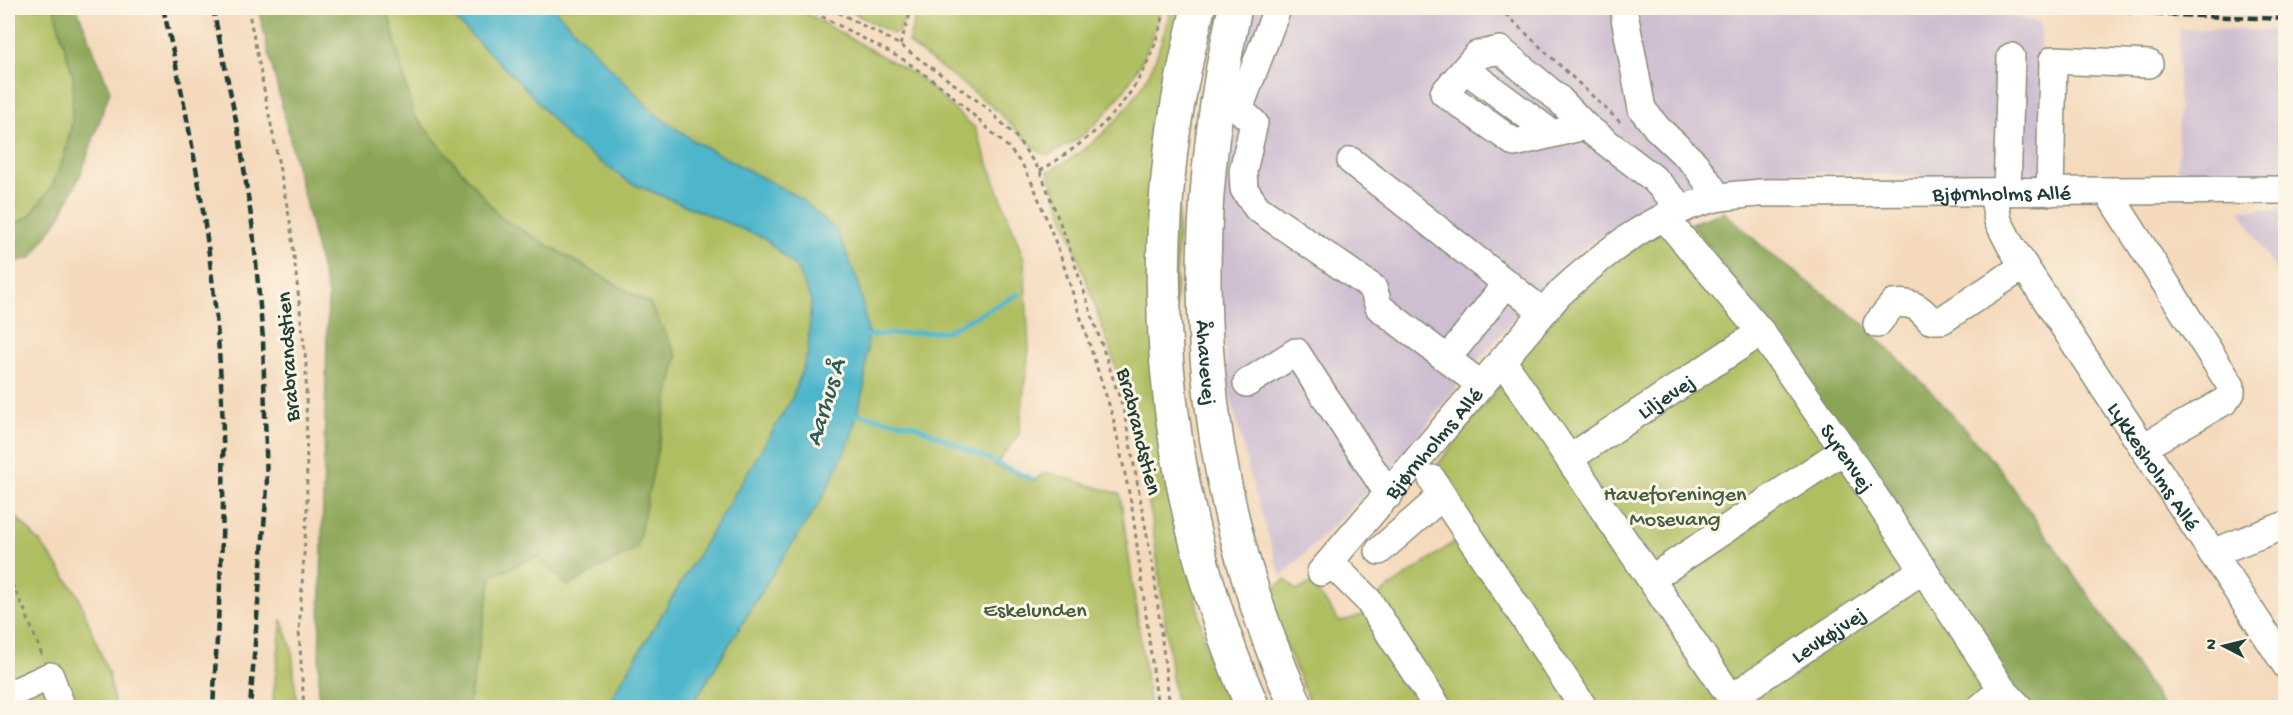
<svg xmlns="http://www.w3.org/2000/svg" width="2293" height="715" font-family="'Gochi Hand',sans-serif">
<rect width="100%" height="100%" fill="#fcf5e5"/>
<filter id="ink" filterUnits="userSpaceOnUse"><feTurbulence type="fractalNoise" baseFrequency=".0167" numOctaves="2"/><feDisplacementMap in="SourceGraphic" scale="12" xChannelSelector="R" yChannelSelector="G"/><feConvolveMatrix kernelMatrix="1 2 1 2 8 2 1 2 1" color-interpolation-filters="sRGB"/></filter>
<filter id="wash" filterUnits="userSpaceOnUse"><feTurbulence type="fractalNoise" baseFrequency=".008" numOctaves="4" result="noise"/><feDisplacementMap in="SourceGraphic" scale="24" xChannelSelector="R" yChannelSelector="G"/><feGaussianBlur stdDeviation="1.35" result="paint"/><feColorMatrix in="noise" values="0 0 0 0 0 0 0 0 0 0 0 0 0 0 0 0 0 1.4 0 .05"/><feComposite in="paint" operator="in"/></filter>
<g filter="url(#wash)">
<rect width="100%" height="100%" fill="#f4d9bb"/>
<g fill="#cebed1">
<polygon points="1253,8 1972,8 2041,23 2042,179 1794,172 1725,180 1660,203 1623,221 1582,249 1545,283 1462,380 1403,456 1281,577 1250,476 1229,389 1220,293 1220,234 1225,174 1243,53"/>
<polygon points="2179,29 2285,31 2285,178 2178,178"/>
<polygon points="2285,208 2286,208 2285,286 2240,210"/>
</g>
<g fill="#afbe61" stroke="#677e4a" stroke-width="1.5">
<polygon points="8,8 54,8 73,77 72,121 65,155 51,188 30,216 8,227"/>
<polygon points="387,8 444,8 529,92 569,139 629,182 765,238 796,267 811,300 808,353 792,399 606,707 468,707 492,576 537,555 650,304 502,219 413,114"/>
<polygon points="553,8 797,8 917,76 975,128 1024,259 1029,349 1019,434 995,466 1035,480 1045,472 1120,494 1150,707 691,707 771,576 823,497 850,441 864,387 868,333 858,281 694,141 655,114"/>
<polygon points="845,8 908,8 899,32 893,34"/>
<path d="M918,8H1161C1150,55 1124,98 1088,131C1078,141 1061,148 1048,155L1039,152L992,106L908,43Z"/>
<path d="M1171,8H1185L1170,479L1207,651L1229,707H1176L1152,519L1137,445L1111,352L1048,171C1092,151 1134,108 1153,65C1161,46 1166,27 1171,8Z"/>
<polygon points="1714,216 2078,707 1450,707 1376,597 1474,528 1440,476 1438,464 1546,327 1577,294 1622,257 1661,232"/>
<polygon points="8,508 44,547 77,593 109,675 115,707 8,707"/>
<polygon points="1285,579 1297,591 1311,583 1340,622 1366,614 1427,707 1312,707 1265,597"/>
<polygon points="282,619 292,649 297,707 272,707"/>
</g>
<g fill="#8ba557" stroke="#557146" stroke-width="1.5">
<polygon points="54,8 77,8 110,91 82,171 61,215 31,258 17,261 8,258 8,227 30,216 52,186 65,155 72,122 73,77"/>
<polygon points="258,8 387,8 413,114 502,219 650,304 677,356 637,548 568,586 537,556 492,576 468,707 318,707 328,296"/>
<polygon points="1724,212 1772,255 1858,319 1931,391 2000,469 2094,603 2163,707 2033,707 2009,683 1754,307 1692,223"/>
</g>
<polygon fill="#4db6cb" stroke="#367a80" stroke-width="1.5" points="444,8 553,8 655,114 694,141 800,198 837,231 858,281 868,333 864,387 850,441 823,497 771,576 691,707 606,707 792,399 808,353 811,300 796,267 764,238 629,182 569,139 529,92"/>
<g fill="none" stroke-linecap="round" stroke-linejoin="round">
<g stroke="#4db6cb" stroke-width="5">
<polyline points="861,336 947,331 1019,294"/>
<polyline points="851,413 914,425 1031,479"/>
</g>
</g>
</g>
<g filter="url(#ink)">
<g fill="none" stroke-linecap="round" stroke-linejoin="round">
<g stroke="#8a8b78" stroke-width="30">
<g id="minor">
<polyline points="1277,9 1239,109 1254,123 1243,171 1244,189 1257,208 1373,288 1379,307 1481,385"/>
<polyline points="1625,18 1642,109 1657,128 1695,164 1718,197"/>
<polyline points="1465,69 1551,133"/>
<polyline points="1585,126 1515,143 1444,93 1477,55 1500,50 1559,99 1585,126 1653,178 1683,209"/>
<polyline points="1351,161 1543,312"/>
<polyline points="2107,191 2231,386 2231,393 2225,401 2143,447"/>
<path id="s1" d="M1993,192L1998,221L2011,246L2286,665"/>
<polyline points="2007,192 2011,57"/>
<polyline points="2050,192 2053,60 2149,64"/>
<path id="s2" d="M1664,217L1761,332L1844,450L2002,689L2020,708"/>
<path d="M1877,324L1893,304C1911,302 1919,306 1930,320H1942L2024,266"/>
<polyline points="1458,345 1507,283"/>
<polyline points="1502,360 1738,708"/>
<polyline points="1247,383 1296,352 1389,495"/>
<path id="s3" d="M1570,458L1761,332"/>
<polyline points="1440,492 1584,708"/>
<polyline points="1379,551 1432,505 1440,492 1432,479"/>
<polyline points="2212,553 2286,525"/>
<polyline points="1331,563 1368,600 1438,708"/>
<path id="s4" d="M1321,572L1559,294C1605,252 1654,213 1716,198C1730,195 1744,195 1758,193L2286,190"/>
<polyline points="1651,579 1844,450"/>
<polyline points="8,695 50,676 62,708"/>
<path id="s5" d="M1731,698L1924,569"/>
<polyline points="1980,708 2002,689"/>
</g>
</g>
<g stroke="#8a8b78" stroke-width="36">
<g id="major">
<path d="M1198,8C1186,60 1174,114 1169,168C1150,352 1179,538 1253,708"/>
<path id="s6" d="M1235,8C1181,249 1195,480 1297,708"/>
</g>
</g>
<g stroke="#8a8b78" stroke-width="3" stroke-dasharray="4.5 4.5" stroke-linecap="butt">
<polyline points="248,8 290,221 306,363 307,509 299,631 304,708"/>
<polyline points="806,8 904,60 945,89 1009,148 1023,166 1034,187 1059,251 1113,417 1132,507 1158,708"/>
<polyline points="830,8 900,45 986,107 1016,137 1040,171 1067,241 1124,411 1154,573 1170,708"/>
<polyline points="1499,8 1620,122"/>
<polyline points="900,45 912,8"/>
<path d="M1040,171C1110,127 1147,89 1165,8"/>
<polyline points="8,576 25,611 42,655"/>
</g>
<use href="#minor" stroke="#fff" stroke-width="27"/>
<use href="#major" stroke="#fff" stroke-width="33"/>
<g stroke="#1f3d34" stroke-width="4.5" stroke-dasharray="9 4.5" stroke-linecap="butt">
<path d="M163,8C196,147 220,291 223,435C225,526 218,617 213,708"/>
<polyline points="213,8 239,135 253,230 263,339 267,487 250,708"/>
<polyline points="2087,8 2177,15 2286,19"/>
</g>
</g>
</g>
<g text-anchor="middle" stroke-width="6" stroke-linejoin="round" paint-order="stroke">
<g font-size="22" fill="#1f3d34" stroke="#fcf5e5">
<text dy="8" stroke="none"><textPath href="#s4" startOffset="838">Bjørnholms Allé</textPath></text>
<text transform="translate(286 357) rotate(-94)" y="8">Brabrandstien</text>
<text dy="8" stroke="none"><textPath href="#s6" startOffset="357">Åhavevej</textPath></text>
<text dy="8" stroke="none"><textPath href="#s3" startOffset="114">Liljevej</textPath></text>
<text transform="translate(1141 431) rotate(76)" y="8">Brabrandstien</text>
<text dy="8" stroke="none"><textPath href="#s4" startOffset="171">Bjørnholms Allé</textPath></text>
<text dy="8" stroke="none"><textPath href="#s2" startOffset="303">Syrenvej</textPath></text>
<text dy="8" stroke="none"><textPath href="#s1" startOffset="320">Lykkesholms Allé</textPath></text>
<text dy="8" stroke="none"><textPath href="#s5" startOffset="116">Levkøjvej</textPath></text>
</g>
<g font-size="22" fill="#435d3f" stroke="#fcf5e5">
<text x="1675" y="500">Haveforeningen<tspan x="1675" dy="25">Mosevang</tspan></text>
<text x="1035" y="616">Eskelunden</text>
</g>
<g font-size="24" font-style="italic" fill="#2a5b5a" stroke="#fcf5e5">
<text transform="translate(824 402) rotate(-73)" y="8">Aarhus Å</text>
</g>
</g>
<rect width="2293" height="715" fill="none" stroke="#fcf5e5" stroke-width="30"/>
<g transform="translate(2224 646) rotate(277)" stroke="#fcf5e5" stroke-width="4.5" paint-order="stroke">
<path d="M0-4.5L10 22L0 15L-10 22Z" fill="#1f3d34"/>
<text y="-9" font-size="16" font-weight="bold" text-anchor="middle" fill="#1f3d34">N</text>
</g>
</svg>
